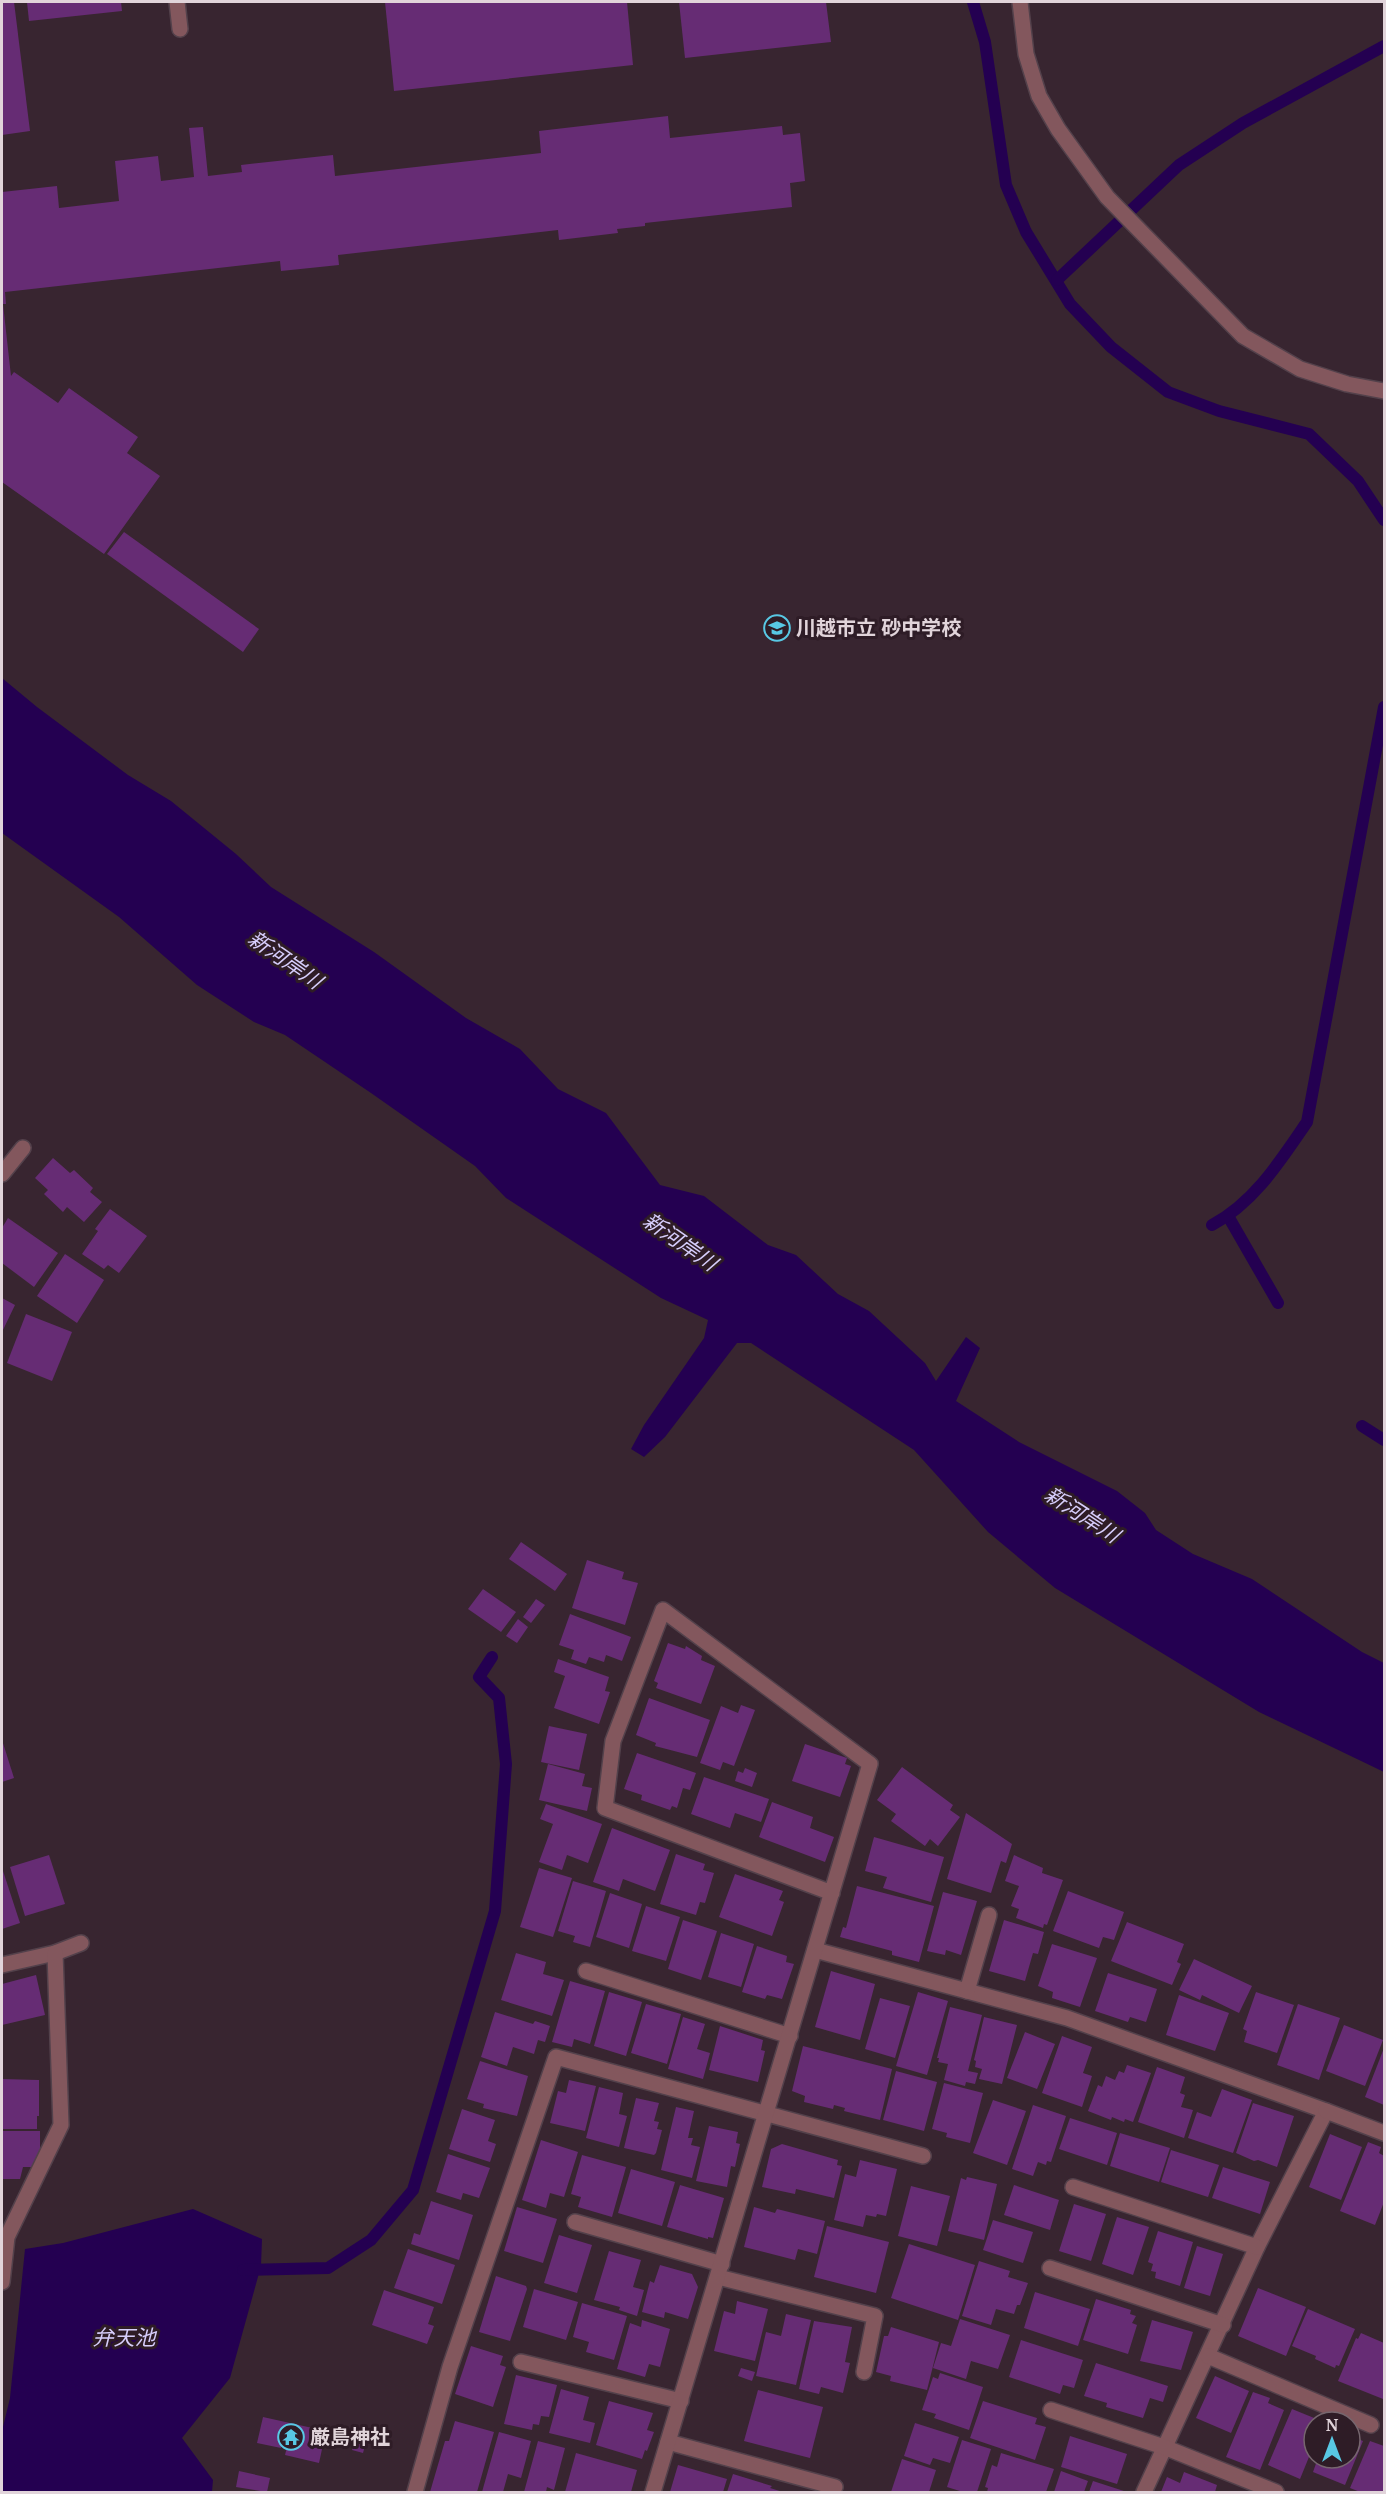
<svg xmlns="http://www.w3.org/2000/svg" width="1386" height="2494" font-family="'Noto Serif','Noto Sans JP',serif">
<rect width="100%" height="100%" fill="#382530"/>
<g fill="#240051">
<polygon points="2,678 37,707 128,775 171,801 236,854 271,887 374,952 466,1018 520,1049 558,1089 606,1113 660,1185 704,1196 768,1245 796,1255 838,1294 869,1311 925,1363 936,1381 966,1337 980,1348 956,1401 1019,1442 1117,1491 1145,1513 1156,1530 1193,1554 1252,1579 1362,1652 1384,1663 1384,1772 1259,1712 1055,1588 988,1532 914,1450 751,1343 737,1343 665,1437 644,1457 631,1449 644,1425 704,1338 708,1320 661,1298 506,1198 475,1166 371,1093 285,1035 254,1022 197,985 119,917 2,833"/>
<polygon points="193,2209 262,2239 261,2266 230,2378 182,2438 213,2480 212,2492 2,2492 2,2431 10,2398 25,2249 63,2243"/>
</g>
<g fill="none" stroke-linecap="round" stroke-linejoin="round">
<g stroke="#240051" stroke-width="12">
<polyline points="973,2 985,42 1006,185 1026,232 1070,304 1111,347 1168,392 1219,411 1309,434 1358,481 1384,520"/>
<polyline points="1057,280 1179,165 1243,123 1384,46"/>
<polyline points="1228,1216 1278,1303"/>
<path d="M1212,1225C1254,1203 1281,1160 1307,1122L1384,707"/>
<polyline points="1362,1426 1384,1440"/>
<polyline points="243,2270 328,2268 371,2240 413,2190 495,1911 506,1764 499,1698 479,1677 492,1657"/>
</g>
</g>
<g fill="#662c74">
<polygon points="2,2 14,2 30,131 2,135"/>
<polygon points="27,2 121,2 122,11 29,21"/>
<polygon points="385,2 627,2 633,65 394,91"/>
<polygon points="679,2 826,2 831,42 685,58"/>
<polygon points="668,116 670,138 782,126 783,135 800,133 805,181 790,183 792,207 645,223 645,226 617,229 618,233 559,240 558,230 338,255 339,265 281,271 280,261 5,292 6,304 3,304 11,376 14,372 58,403 69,388 138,437 127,453 160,476 104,554 2,482 2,192 57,186 59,208 119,201 115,161 158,156 161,181 194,177 189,128 203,127 208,176 242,172 241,165 333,155 335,176 541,153 539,131"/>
<polygon points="124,532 259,629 243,652 107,554"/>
<polygon points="53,1158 70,1173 74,1170 93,1188 90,1192 102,1202 84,1222 67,1207 63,1212 44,1194 48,1190 35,1178"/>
<polygon points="110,1209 147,1236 119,1273 108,1265 104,1269 82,1254 98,1231 95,1229"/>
<polygon points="8,1218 58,1253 34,1287 2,1263 2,1228"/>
<polygon points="65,1254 104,1280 77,1323 37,1296"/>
<polygon points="2,1298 15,1305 2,1332"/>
<polygon points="26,1314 72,1332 52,1381 7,1363"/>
<polygon points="521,1542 567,1574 555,1591 509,1559"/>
<polygon points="587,1560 624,1572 622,1579 638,1583 625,1625 572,1608"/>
<polygon points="483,1589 516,1612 501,1632 468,1609"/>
<polygon points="536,1599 545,1605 531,1623 523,1617"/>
<polygon points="570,1614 631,1637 622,1661 606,1655 604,1662 589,1657 586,1664 571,1659 574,1650 559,1645"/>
<polygon points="518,1619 528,1627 517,1643 506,1636"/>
<polygon points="668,1643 685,1649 686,1646 702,1656 701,1660 715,1666 701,1704 656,1688 658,1683 654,1681"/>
<polygon points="558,1659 609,1677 605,1691 610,1692 599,1724 554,1708 565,1676 554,1672"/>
<polygon points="649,1698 710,1720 697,1757 655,1746 656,1743 636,1735"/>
<polygon points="741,1705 755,1710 734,1766 723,1762 720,1770 700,1763 721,1706 738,1713"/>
<polygon points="549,1726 587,1734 579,1770 541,1762"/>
<polygon points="2,1740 14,1778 2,1782"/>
<polygon points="805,1744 847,1758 845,1764 851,1766 840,1797 792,1781"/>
<polygon points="637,1753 696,1773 690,1790 683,1788 677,1808 672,1806 670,1810 641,1800 642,1795 624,1789"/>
<polygon points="548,1764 585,1774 582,1786 592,1788 587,1811 539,1800"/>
<polygon points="902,1767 953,1805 950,1810 960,1817 938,1846 930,1839 925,1846 891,1821 896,1814 877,1800"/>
<polygon points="745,1768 757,1773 752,1787 735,1781 738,1771 743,1773"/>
<polygon points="704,1777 769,1799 761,1822 735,1813 730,1828 691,1814"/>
<polygon points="772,1802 813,1817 810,1828 834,1837 825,1862 759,1837"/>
<polygon points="546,1804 602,1824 588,1863 567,1855 562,1870 539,1862 553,1824 540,1819"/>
<polygon points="966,1813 1012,1844 1006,1863 1001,1861 991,1893 947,1879"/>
<polygon points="612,1828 670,1850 655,1891 623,1879 619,1891 593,1882"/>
<polygon points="874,1837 944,1857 931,1902 883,1888 887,1877 865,1871"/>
<polygon points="676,1854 705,1864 703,1870 714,1873 705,1903 700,1902 696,1915 660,1904"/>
<polygon points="49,1855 65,1904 25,1916 10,1867"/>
<polygon points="1014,1855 1043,1868 1042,1873 1063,1880 1047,1925 1044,1924 1043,1928 1016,1918 1019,1909 1011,1906 1019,1886 1005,1881"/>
<polygon points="539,1868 572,1878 553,1937 520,1927"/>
<polygon points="2,1871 3,1871 20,1923 2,1929"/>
<polygon points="735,1874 783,1891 779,1900 784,1902 772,1936 719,1917"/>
<polygon points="573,1881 606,1891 590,1947 573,1942 575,1936 558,1931"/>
<polygon points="857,1886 934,1906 919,1962 892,1955 892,1951 840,1937 843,1927 846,1928"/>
<polygon points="1068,1891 1124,1912 1114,1940 1103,1937 1099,1948 1053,1931"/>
<polygon points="943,1892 977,1901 961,1955 946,1950 945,1955 927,1951"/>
<polygon points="610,1893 642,1904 629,1948 596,1937"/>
<polygon points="646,1906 680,1917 666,1961 632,1951"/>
<polygon points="683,1920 717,1931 701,1980 668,1969"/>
<polygon points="1004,1920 1044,1932 1038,1954 1033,1953 1025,1981 989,1971"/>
<polygon points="1127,1922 1184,1944 1177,1962 1181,1964 1172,1985 1111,1961"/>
<polygon points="721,1933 754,1944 741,1987 708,1977"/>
<polygon points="1052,1944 1097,1958 1080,2007 1052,1998 1053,1992 1038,1986"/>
<polygon points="757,1946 787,1956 786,1962 794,1964 782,1999 767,1995 765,1999 742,1992"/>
<polygon points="516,1953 546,1962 543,1974 564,1980 552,2016 501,2000"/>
<polygon points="1194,1959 1252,1986 1239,2013 1202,1995 1200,2000 1179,1990"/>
<polygon points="831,1971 875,1984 860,2040 815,2027"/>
<polygon points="1108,1973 1157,1989 1146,2022 1130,2017 1128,2022 1095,2011"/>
<polygon points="36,1975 45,2015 2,2025 2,1984"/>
<polygon points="570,1981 605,1991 590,2044 574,2039 572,2047 552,2042"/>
<polygon points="609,1992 642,2002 626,2056 594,2046"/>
<polygon points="918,1992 948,2001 927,2075 896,2066"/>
<polygon points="1256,1992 1294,2005 1277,2053 1244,2042 1247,2031 1243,2029"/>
<polygon points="1179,1995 1229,2013 1215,2051 1166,2035"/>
<polygon points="880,1998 910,2006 895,2058 865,2049"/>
<polygon points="646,2004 681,2014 667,2064 631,2053"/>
<polygon points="1298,2004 1340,2018 1319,2080 1277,2065"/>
<polygon points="950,2007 982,2015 968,2071 978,2073 975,2084 966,2082 965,2086 944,2080 948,2064 938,2062 939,2058 937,2058"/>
<polygon points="495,2012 533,2024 535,2021 550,2026 545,2042 538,2040 534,2054 513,2047 507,2066 481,2057"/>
<polygon points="683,2017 705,2024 697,2049 710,2053 703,2079 668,2069"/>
<polygon points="984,2017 1017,2025 1002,2084 979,2079 982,2069 975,2067 976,2061 974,2060"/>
<polygon points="1344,2025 1383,2040 1365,2086 1326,2071"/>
<polygon points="720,2026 763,2040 761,2050 765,2051 758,2082 709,2070"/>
<polygon points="1025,2032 1055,2044 1037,2089 1007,2078"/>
<polygon points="1062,2036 1092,2047 1083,2073 1092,2076 1082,2107 1042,2093"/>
<polygon points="803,2046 892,2069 880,2120 844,2111 845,2108 834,2105 833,2109 804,2102 805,2096 792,2091"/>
<polygon points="1384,2048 1384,2105 1365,2097"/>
<polygon points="480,2061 528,2076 517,2116 483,2108 484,2104 467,2099"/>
<polygon points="1127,2065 1151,2073 1133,2122 1125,2119 1124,2122 1112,2117 1111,2120 1088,2111 1098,2085 1102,2087 1106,2076 1115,2080 1119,2071 1124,2073"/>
<polygon points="1157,2067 1185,2077 1180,2093 1185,2095 1181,2107 1193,2110 1184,2138 1138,2122"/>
<polygon points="896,2071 937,2082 924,2131 883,2120"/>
<polygon points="2,2079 39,2080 39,2116 37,2116 37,2129 2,2129"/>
<polygon points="569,2080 596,2086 585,2131 550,2123 558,2091 566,2093"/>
<polygon points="944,2083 983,2093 970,2143 946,2137 947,2133 932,2129"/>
<polygon points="599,2087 623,2093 619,2114 627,2116 619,2147 586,2138"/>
<polygon points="1222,2089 1252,2100 1233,2153 1188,2138 1197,2112 1211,2117"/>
<polygon points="636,2098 659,2103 654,2121 659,2122 657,2129 662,2130 656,2153 654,2155 624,2148"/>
<polygon points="993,2100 1026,2111 1007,2165 973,2153"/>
<polygon points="1253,2103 1294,2116 1277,2167 1258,2160 1254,2161 1236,2153"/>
<polygon points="1033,2105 1066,2116 1051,2162 1047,2161 1046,2165 1038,2162 1033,2176 1012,2169"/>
<polygon points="676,2107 694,2111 688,2138 693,2138 691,2145 700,2147 692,2178 661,2170"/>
<polygon points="462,2109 495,2120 488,2141 496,2144 490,2162 449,2149"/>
<polygon points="1070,2118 1117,2133 1107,2165 1059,2149"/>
<polygon points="709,2126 738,2132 736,2143 740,2144 735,2167 731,2166 727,2187 696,2181"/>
<polygon points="2,2131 40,2131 40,2167 23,2167 20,2179 2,2179"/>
<polygon points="1120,2133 1170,2148 1159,2182 1110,2166"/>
<polygon points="1330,2134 1362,2147 1341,2200 1309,2187"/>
<polygon points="541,2140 578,2152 564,2197 550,2193 546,2208 522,2200"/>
<polygon points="1368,2142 1381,2147 1379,2153 1384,2156 1384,2202 1375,2225 1340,2211"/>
<polygon points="782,2144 838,2160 837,2165 842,2166 834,2198 796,2189 795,2194 762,2187 771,2149"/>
<polygon points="1171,2150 1219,2165 1208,2197 1161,2182"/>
<polygon points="448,2154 490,2168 479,2198 463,2193 461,2200 436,2192"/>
<polygon points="582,2155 626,2167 612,2217 578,2207 581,2197 571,2194"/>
<polygon points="860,2160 897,2169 886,2216 877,2214 876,2217 866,2215 863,2227 834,2220 845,2174 856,2177"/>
<polygon points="1223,2167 1270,2182 1260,2214 1212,2198"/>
<polygon points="631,2169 675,2182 662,2226 618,2213"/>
<polygon points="967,2177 997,2184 984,2240 948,2231 961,2178 966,2180"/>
<polygon points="680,2185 724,2198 713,2238 708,2237 708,2239 667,2227"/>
<polygon points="1014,2185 1059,2200 1050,2230 1004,2215"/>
<polygon points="911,2186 950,2196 937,2246 898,2236"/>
<polygon points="431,2201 473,2215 459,2260 411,2244 414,2233 420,2235"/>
<polygon points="1074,2204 1106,2214 1091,2261 1059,2251"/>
<polygon points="517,2207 557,2219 543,2263 504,2251"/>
<polygon points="754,2207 775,2213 777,2209 825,2221 817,2254 798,2249 795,2260 744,2247"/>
<polygon points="1117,2217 1149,2227 1133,2275 1102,2264"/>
<polygon points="993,2220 1033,2232 1023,2263 983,2250"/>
<polygon points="827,2226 889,2242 876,2293 814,2277"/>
<polygon points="1158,2231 1193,2242 1180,2286 1155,2278 1156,2272 1151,2271 1153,2264 1148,2262"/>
<polygon points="559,2235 592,2245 577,2293 544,2283"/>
<polygon points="909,2244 975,2265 958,2320 891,2298"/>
<polygon points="1197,2246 1223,2254 1210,2296 1184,2288"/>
<polygon points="408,2249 455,2265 442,2304 394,2288"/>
<polygon points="609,2251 641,2260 633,2287 644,2290 637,2316 619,2310 620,2307 594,2300"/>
<polygon points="979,2261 1010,2271 1008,2277 1028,2283 1020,2305 1017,2305 1014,2314 996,2309 991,2325 962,2316"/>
<polygon points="660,2265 692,2274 698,2287 688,2319 665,2312 664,2318 642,2312 650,2281 654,2283"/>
<polygon points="496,2276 526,2286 527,2289 510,2341 479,2332"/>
<polygon points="1258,2288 1306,2307 1286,2356 1238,2336"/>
<polygon points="534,2289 578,2302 566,2340 523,2327"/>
<polygon points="384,2290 434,2307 428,2324 434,2326 427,2344 372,2325"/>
<polygon points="1035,2292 1090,2309 1078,2346 1024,2328"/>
<polygon points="1096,2299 1131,2310 1130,2314 1136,2316 1132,2323 1137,2325 1128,2354 1083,2340"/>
<polygon points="737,2301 768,2309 755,2361 714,2351 724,2311 735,2314"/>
<polygon points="582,2303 627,2316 614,2360 586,2352 589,2342 573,2337"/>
<polygon points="1308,2309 1355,2329 1339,2366 1336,2365 1335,2368 1315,2359 1316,2356 1292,2346"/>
<polygon points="786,2314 811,2320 796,2385 756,2376 766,2332 781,2336"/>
<polygon points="960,2319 1010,2335 998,2369 971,2361 966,2379 933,2368 941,2343 951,2346"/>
<polygon points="642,2320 670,2329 660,2367 649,2364 645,2377 617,2369 630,2323 641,2327"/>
<polygon points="1152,2320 1193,2332 1181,2370 1140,2361"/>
<polygon points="814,2321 852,2327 845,2362 850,2363 843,2393 821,2387 819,2394 799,2389"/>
<polygon points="891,2327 939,2342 927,2390 890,2381 891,2376 876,2372 884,2336 888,2336"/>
<polygon points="1361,2333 1384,2343 1383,2399 1338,2381 1356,2338 1358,2339"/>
<polygon points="1021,2340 1083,2360 1074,2388 1063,2385 1060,2394 1009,2377"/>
<polygon points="471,2346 503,2356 500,2365 506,2367 493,2407 455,2394"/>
<polygon points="1096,2363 1168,2386 1163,2402 1150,2398 1143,2418 1106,2407 1107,2403 1084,2396"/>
<polygon points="741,2368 755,2372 752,2381 738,2376"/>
<polygon points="940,2373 983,2387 969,2430 934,2418 936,2414 922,2410 933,2377 938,2379"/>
<polygon points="516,2375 557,2385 549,2417 541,2416 539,2425 533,2424 532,2430 504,2424"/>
<polygon points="1215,2376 1249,2391 1231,2433 1196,2418"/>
<polygon points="561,2389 589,2397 583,2420 595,2423 590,2443 549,2433"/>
<polygon points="758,2390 823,2407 810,2458 744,2441"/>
<polygon points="1253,2392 1270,2398 1268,2403 1284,2410 1260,2470 1226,2457"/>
<polygon points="609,2401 653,2413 647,2430 654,2432 647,2451 645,2450 642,2459 596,2445"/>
<polygon points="983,2401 1037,2418 1035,2424 1046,2427 1035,2460 970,2438"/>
<polygon points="1292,2409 1324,2422 1314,2422 1314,2456 1313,2459 1309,2457 1300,2479 1268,2465"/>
<polygon points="263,2417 326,2431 319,2463 285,2455 287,2447 281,2445 281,2448 257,2443"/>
<polygon points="455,2421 494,2432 477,2492 430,2492 445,2441 449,2441"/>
<polygon points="915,2423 959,2437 950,2463 933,2458 930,2465 904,2456"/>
<polygon points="499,2432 531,2441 521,2478 508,2474 503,2492 482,2492"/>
<polygon points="1070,2436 1127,2454 1117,2484 1061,2467"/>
<polygon points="1350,2436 1363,2441 1345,2485 1313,2472 1318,2458 1350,2458"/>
<polygon points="354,2438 366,2442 363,2453 352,2450"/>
<polygon points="962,2440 991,2449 977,2492 963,2492 947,2487"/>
<polygon points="538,2441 565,2448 554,2490 547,2487 546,2492 524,2492"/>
<polygon points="1370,2441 1384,2446 1384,2492 1360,2492 1350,2488"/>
<polygon points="576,2453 637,2470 631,2492 565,2492"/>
<polygon points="1001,2453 1054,2469 1046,2492 987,2492 988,2488 985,2487 992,2465 997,2467"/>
<polygon points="902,2459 936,2470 929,2492 891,2492"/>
<polygon points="678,2465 727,2479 723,2492 670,2492"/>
<polygon points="239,2471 270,2478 267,2492 236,2487"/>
<polygon points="1061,2471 1088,2481 1084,2492 1054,2492"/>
<polygon points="1184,2472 1217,2485 1215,2492 1161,2492 1167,2477 1180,2483"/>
<polygon points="733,2474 772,2486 770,2488 783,2492 727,2492"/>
<polygon points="1093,2481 1127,2492 1089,2492"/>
</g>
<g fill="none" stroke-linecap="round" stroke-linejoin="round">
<g stroke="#53414b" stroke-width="18">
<g id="minor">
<polyline points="177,2 180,29"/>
<polyline points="1020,2 1026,54 1039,96 1058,129 1107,197 1243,336 1300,369 1347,384 1384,391"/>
<polyline points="2,1174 23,1148"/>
<polyline points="815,1950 1067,2018 1326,2111 1257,2247 1144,2492"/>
<polyline points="2,1965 55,1953 81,1943"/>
<polyline points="586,1971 790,2036"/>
<polyline points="967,1991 989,1915"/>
<polyline points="1326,2111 1384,2133"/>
<polyline points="1073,2187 1257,2247"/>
<polyline points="575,2222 722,2264"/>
<polyline points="1050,2268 1223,2325"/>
<polyline points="718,2277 875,2316 864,2372"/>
<polyline points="2,2282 7,2237 61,2125 55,1953"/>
<polyline points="1208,2356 1371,2425"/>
<polyline points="521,2362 681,2401"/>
<polyline points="1051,2410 1164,2447 1276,2492"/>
<polyline points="668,2442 835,2487"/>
<polyline points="415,2492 450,2367 556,2057 923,2156"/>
<polyline points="653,2492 870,1764 663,1610 613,1741 605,1808 832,1893"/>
</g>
</g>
<use href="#minor" stroke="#83575d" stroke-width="15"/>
</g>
<defs>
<g id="school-ring" transform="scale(1.35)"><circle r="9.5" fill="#2e1c26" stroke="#58c8e4" stroke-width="1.5"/><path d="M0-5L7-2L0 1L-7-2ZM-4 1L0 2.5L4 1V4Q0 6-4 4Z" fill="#58c8e4"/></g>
<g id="temple-ring" transform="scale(1.35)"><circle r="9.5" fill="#2e1c26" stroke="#58c8e4" stroke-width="1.5"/><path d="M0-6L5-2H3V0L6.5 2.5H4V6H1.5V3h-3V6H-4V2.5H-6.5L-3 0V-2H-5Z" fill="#58c8e4"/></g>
</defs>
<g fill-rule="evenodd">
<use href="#school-ring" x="777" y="628"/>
<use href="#temple-ring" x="291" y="2437"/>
</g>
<g text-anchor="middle" stroke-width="6" stroke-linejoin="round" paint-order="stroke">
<g font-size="20" font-weight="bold" fill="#e1d4da" stroke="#2e1c26" text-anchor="start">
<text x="796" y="635">川越市立 砂中学校</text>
<text x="310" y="2444">厳島神社</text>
</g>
<g font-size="21" font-style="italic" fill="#d6cdfb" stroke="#2e1c26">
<text transform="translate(285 960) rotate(35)" y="7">新河岸川</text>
<text transform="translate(680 1242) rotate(35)" y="7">新河岸川</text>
<text transform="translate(1082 1515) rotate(33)" y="7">新河岸川</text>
<text x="124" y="2345">弁天池</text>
</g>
</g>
<rect width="1386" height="2494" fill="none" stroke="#e1d4da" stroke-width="6"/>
<g transform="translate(1332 2440)"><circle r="28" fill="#2e1c26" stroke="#76666e" stroke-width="1.5"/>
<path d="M0-4.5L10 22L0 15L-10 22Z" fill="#58c8e4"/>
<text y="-9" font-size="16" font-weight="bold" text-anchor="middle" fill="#e1d4da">N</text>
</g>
</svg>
